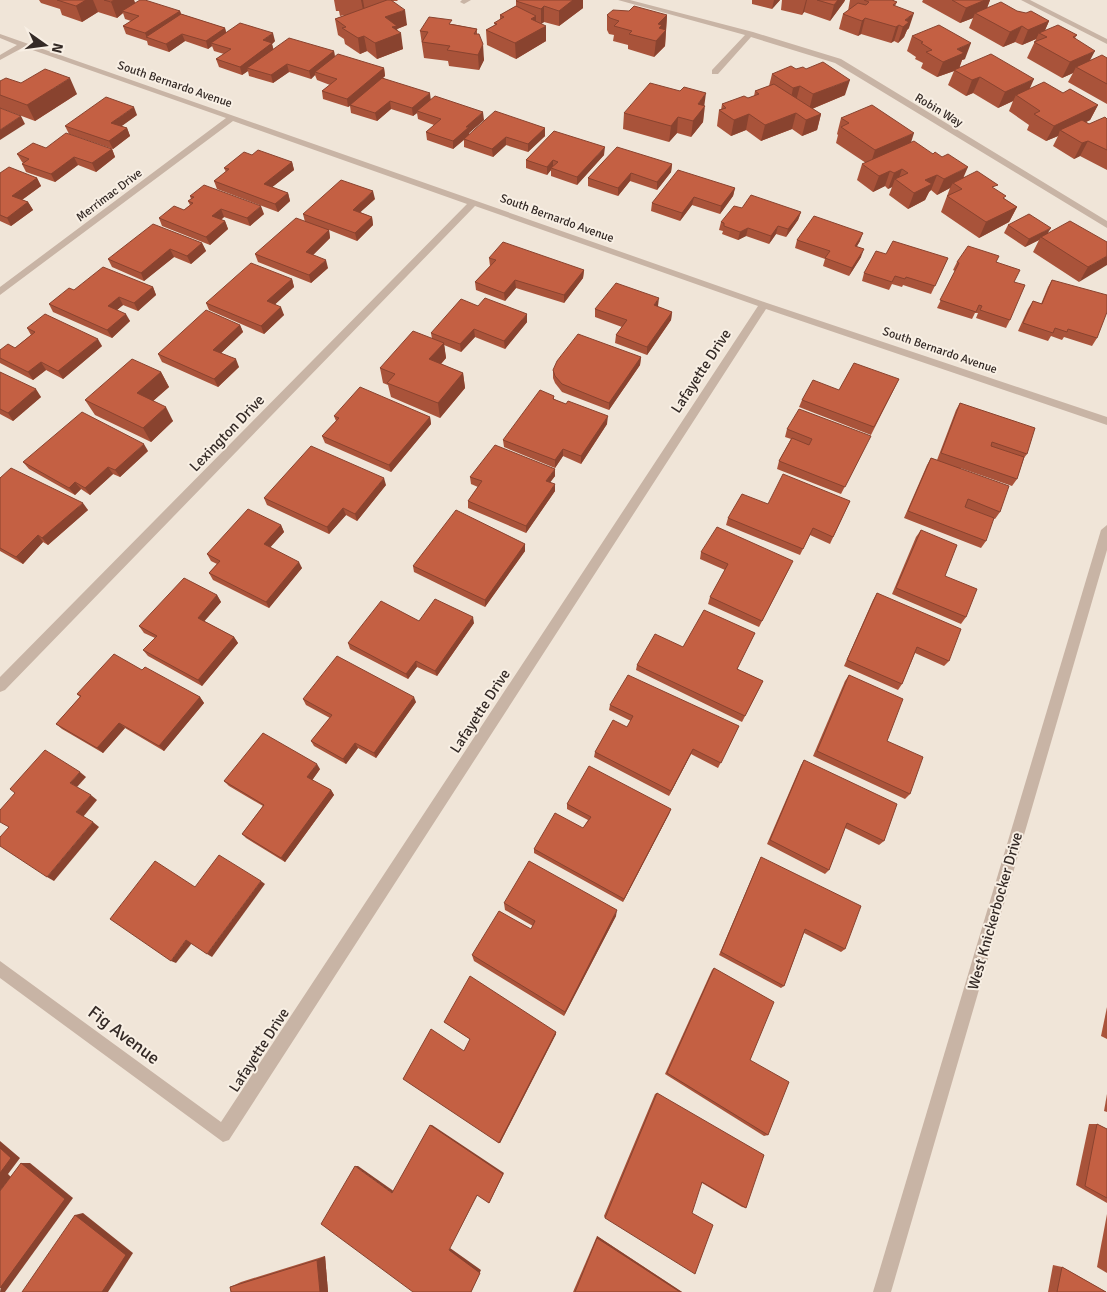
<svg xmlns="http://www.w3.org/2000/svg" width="1107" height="1292" font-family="Signika,sans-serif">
<rect width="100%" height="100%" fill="#f0e5d8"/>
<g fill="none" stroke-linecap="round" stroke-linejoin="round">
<g fill="#c8b4a5" fill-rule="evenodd">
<polygon points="462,0 471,0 464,4 460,2"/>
<polygon points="618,0 630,0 753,32 841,59 1107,221 1107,228 835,63 751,37 718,74 712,74 712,70 745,35"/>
<polygon points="1021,0 1030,0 1107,39 1107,44"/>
<polygon points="0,34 767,303 1107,417 1107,425 766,309 229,1140 223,1142 0,978 0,961 221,1122 758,306 475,206 5,690 0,692 0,677 467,204 233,121 0,295 0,287 226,118 24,47 0,60 0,55 17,45 0,38"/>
<polygon points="1107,525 1107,550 891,1292 873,1292 1101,530"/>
</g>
</g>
<g fill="#a9533a">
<polygon points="39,0 134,0 135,3 180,11 181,14 225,28 226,33 275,41 272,44 273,49 334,51 335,57 384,68 385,76 383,78 430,100 484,120 469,133 469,134 545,128 545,136 528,152 506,145 493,157 464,147 464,140 453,149 427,140 426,132 434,125 418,119 417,113 413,116 391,109 377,121 351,113 350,106 348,107 323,99 322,91 330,85 317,80 315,75 311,79 289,72 273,83 249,76 248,71 242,75 219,67 216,59 224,54 214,51 212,46 208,49 185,41 169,52 148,45 147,41 126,34 123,26 131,21 125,19 123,13 117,18 98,12 82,22 62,15 60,9 41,3"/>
<polygon points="334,0 398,0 397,1 392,1 407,25 397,29 403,49 377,59 367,51 360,54 345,44 344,39 338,35 335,19 345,15 340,16 339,11 336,11"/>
<polygon points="517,0 583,0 583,8 559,26 544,22 541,24 546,41 516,59 487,45 486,30 495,25 494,23 500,20 500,15 516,6 516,1"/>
<polygon points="752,0 780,0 772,9 752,4"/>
<polygon points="782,0 845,0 844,2 830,21 804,12 802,15 781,10"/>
<polygon points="850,0 892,0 897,2 895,6 909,28 907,30 904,37 898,43 894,41 891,43 861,34 858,36 839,29 843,14 848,11"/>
<polygon points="923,0 990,0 987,8 1017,11 1049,21 1045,30 1077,35 1075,38 1090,60 1107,58 1107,104 1068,82 1073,73 1062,78 1027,58 1036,39 1022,45 1015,42 1003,47 969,28 973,18 960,23 922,2"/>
<polygon points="607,15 667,15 665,46 654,57 628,49 628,45 613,41 614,35 609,34 607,30"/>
<polygon points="452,24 477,29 477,34 484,60 479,70 449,66 448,61 424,58 420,31"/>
<polygon points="912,36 965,59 962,60 959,68 1030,89 1063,93 1098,105 1090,120 1086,122 1089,124 1107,119 1107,170 1080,156 1074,159 1053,146 1058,136 1046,141 1027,130 1029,125 1009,111 1013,101 998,108 973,93 966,96 948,85 954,71 937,77 921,68 923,63 915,59 916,57 907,51"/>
<polygon points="796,69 845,95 812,109 821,114 817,130 802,136 792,129 761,141 746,130 731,136 717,126 719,110 721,110 722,104 748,98 754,96 755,91 769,86 772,74"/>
<polygon points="0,81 21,83 77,94 35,121 0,108"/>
<polygon points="704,105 703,122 691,137 677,133 669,142 623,129 624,113"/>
<polygon points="137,115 121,126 127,128 130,136 113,149 69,134 65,126"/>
<polygon points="841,118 911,143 964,177 996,190 1005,199 1017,207 1009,222 979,238 941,212 950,188 937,195 931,190 929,192 925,200 908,209 889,195 892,187 888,189 885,186 873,192 857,180 862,164 866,163 836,143 838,135 837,134"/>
<polygon points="46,148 112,149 115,157 96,172 78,165 55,182 26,172 22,164 23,163 22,162 17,154"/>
<polygon points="252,155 292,162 294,170 272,187 288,193 290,201 278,212 217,189 214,181 226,172 224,168"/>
<polygon points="604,155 577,185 551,176 551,170 547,175 526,168 526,160"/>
<polygon points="672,164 671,172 657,190 630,181 618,196 588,186 588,178"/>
<polygon points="0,173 37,178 41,186 22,200 28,202 33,210 11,226 0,221"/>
<polygon points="735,188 733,196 720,214 692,205 680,221 651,211 652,203"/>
<polygon points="190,196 264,214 250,226 224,217 221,220 225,221 228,229 210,245 162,226 159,218 184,210 190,205 188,201 191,199"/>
<polygon points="375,199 360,212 372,217 373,225 357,241 329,230 330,238 313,255 328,268 311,283 258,262 255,254 305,222 303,214"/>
<polygon points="742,208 801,212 798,220 786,237 776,234 769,244 746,236 738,240 722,234 723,231 719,230 721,222"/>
<polygon points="1008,225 1048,233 1107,242 1079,282 1033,252 1039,240 1025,247 1004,233"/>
<polygon points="797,240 860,241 857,246 861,257 849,276 823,266 825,259 795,248"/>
<polygon points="202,243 206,251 191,264 174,257 144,281 112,267 108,259"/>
<polygon points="886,254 948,258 931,294 903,285 902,287 892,284 889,290 862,281 864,273"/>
<polygon points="489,258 584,270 583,278 564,303 516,288 505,301 476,290 475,282 490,266"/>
<polygon points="957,262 996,262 1014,282 1010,320 1006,328 976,318 978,313 975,313 972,319 937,308 955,271 953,270"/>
<polygon points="292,279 294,287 275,304 284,315 264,334 209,310 206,303"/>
<polygon points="1052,280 1097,338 1092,346 1064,337 1062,340 1051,336 1048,341 1018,331 1028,309 1033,301 1041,304 1048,287"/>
<polygon points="153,287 156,295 138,311 123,305 117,310 130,321 112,338 53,312 49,304 74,290"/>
<polygon points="478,306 527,322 505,349 475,337 461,352 444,345 446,358 441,364 463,373 465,388 440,418 391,397 388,385 383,383 380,368 432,339 431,333"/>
<polygon points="658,306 658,307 672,312 671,320 647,355 615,343 616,335 622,327 595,317 595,309"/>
<polygon points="240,325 243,332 221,353 239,367 218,387 162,362 158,354"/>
<polygon points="27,328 102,346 63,379 46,370 33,380 0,363 0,350 15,348 31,335"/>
<polygon points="641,357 640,365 609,410 562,392 555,383 553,378 553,370"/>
<polygon points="0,372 41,397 13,421 0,414"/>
<polygon points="161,372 169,387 153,401 173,421 151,442 95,415 85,400"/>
<polygon points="899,379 871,435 799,407 802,400 839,390"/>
<polygon points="554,396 554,399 607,424 581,464 563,456 555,468 504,447 503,440"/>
<polygon points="960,403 1027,454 1024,458 1017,479 1012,486 960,468 1000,512 995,519 965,507 986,541 981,548 904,518 927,465 931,458 937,460 956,410"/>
<polygon points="334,416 430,417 431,424 391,472 325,443 322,436 336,421"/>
<polygon points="787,429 867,443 841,494 777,469 779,461 791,439 785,437"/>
<polygon points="148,451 120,477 113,474 90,495 81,489 75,495 29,469 23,462"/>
<polygon points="555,476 550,482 555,491 526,533 468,508 468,501 478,487 471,484 470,477"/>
<polygon points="0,478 88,510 48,545 43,542 23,564 0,551"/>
<polygon points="386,485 357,521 346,515 329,534 267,505 264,498"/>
<polygon points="850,501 830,544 810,535 800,555 726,525 728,518 768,504"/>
<polygon points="281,525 284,532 270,547 302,568 269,608 213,580 209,573 217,564 211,561 207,554"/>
<polygon points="921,530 966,617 961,624 892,594 916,537"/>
<polygon points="525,544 525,551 485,607 414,572 413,566"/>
<polygon points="701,552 790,567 759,627 708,604 710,597 725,570 700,559"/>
<polygon points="877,593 949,661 944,666 915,653 902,684 898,690 844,666 873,600"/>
<polygon points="217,595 221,602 204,621 234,637 238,643 202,686 148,656 143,650 155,638 144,633 139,626"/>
<polygon points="419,621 474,623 437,676 417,667 408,679 350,649 348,643"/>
<polygon points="755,633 737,669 763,681 742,722 636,670 637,665 683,647"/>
<polygon points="142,670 200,697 204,703 164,751 125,728 103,753 62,729 56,724 80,697 77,694"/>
<polygon points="849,675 887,741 910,794 905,799 813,756 845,681"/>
<polygon points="303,699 416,702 376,758 358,748 346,764 314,746 311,741 330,718 306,705"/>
<polygon points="610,705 739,726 718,768 691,754 669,796 594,757 595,752 627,727 631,721 609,710"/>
<polygon points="804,760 884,841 879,845 845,828 829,870 825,874 767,844 801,765"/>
<polygon points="320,769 312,780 331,790 334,795 285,862 246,838 242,834 263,806 229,786 224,781"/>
<polygon points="567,804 671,809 669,814 623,902 534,853 534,849 583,828 588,820 567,809"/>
<polygon points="761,857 845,949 841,952 804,933 784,986 781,988 719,955 759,861"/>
<polygon points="504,903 616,916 564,1016 474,961 472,955 531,929 533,926 505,910"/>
<polygon points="714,968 750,1060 768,1135 764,1136 665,1074 712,970"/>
<polygon points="1107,1007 1107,1039 1101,1036"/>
<polygon points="444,1022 556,1032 556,1034 500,1143 499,1143 464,1051 470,1039"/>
<polygon points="657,1093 746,1208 742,1207 702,1183 605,1218 604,1216 655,1094"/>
<polygon points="1107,1094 1107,1112 1104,1111"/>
<polygon points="1089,1124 1097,1124 1107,1129 1107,1203 1076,1185"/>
<polygon points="1107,1214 1107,1273 1097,1267"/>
<polygon points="597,1236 682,1292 573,1292"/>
<polygon points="325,1256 328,1292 231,1292 230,1287 241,1282"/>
<polygon points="1053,1265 1062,1267 1106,1292 1048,1292"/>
</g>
<g fill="#89432f">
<polygon points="86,0 93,0 98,12 82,22 76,6"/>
<polygon points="114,0 134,0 136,6 122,11 123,13 117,18 111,2"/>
<polygon points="361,0 363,0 365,12 364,15"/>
<polygon points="573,0 583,0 583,8 559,26 559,11"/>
<polygon points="774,0 780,0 772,9"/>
<polygon points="806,0 807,0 804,12 802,15"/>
<polygon points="838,0 845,0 844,2 830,21 834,5"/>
<polygon points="985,0 990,0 985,13 975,13 973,18 960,23 966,8"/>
<polygon points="544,6 544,22 541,24 541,9"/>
<polygon points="405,10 407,25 397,29 398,34 401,33 403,49 377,59 375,43 385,17"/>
<polygon points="180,11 183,19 147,38 145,33"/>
<polygon points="914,13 909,28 907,30 904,37 898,43 905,20"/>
<polygon points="667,15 665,46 654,57 658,24"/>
<polygon points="536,16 536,31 546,26 546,41 516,59 515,43 531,19"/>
<polygon points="865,18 861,34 858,36 862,21"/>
<polygon points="1049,21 1043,35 1039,33 1036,39 1022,45 1028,30"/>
<polygon points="899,25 894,41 891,43 896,27"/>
<polygon points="1022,26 1015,42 1003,47 1010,32"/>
<polygon points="225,28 227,36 211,43 212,46 208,49 206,41"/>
<polygon points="273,33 275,41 272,44 274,51 247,68 248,71 242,75 240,67 263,40"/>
<polygon points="182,34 185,41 169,52 166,44"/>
<polygon points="364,36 367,51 360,54 358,38"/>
<polygon points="971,43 965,59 962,60 959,69 954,70 954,71 937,77 943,62 957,49"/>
<polygon points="483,44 484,60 479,70 478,55"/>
<polygon points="334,51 335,59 315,72 315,75 311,79 309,71"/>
<polygon points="1095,51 1087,66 1076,67 1073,73 1062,78 1070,62"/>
<polygon points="287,64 289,72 273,83 271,75"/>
<polygon points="384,68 385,76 348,107 347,99"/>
<polygon points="980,77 973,93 966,96 972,80"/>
<polygon points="70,78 77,94 35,121 27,105"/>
<polygon points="1034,79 1027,95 1016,95 1013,101 998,108 1005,92"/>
<polygon points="850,80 845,95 809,110 813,94"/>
<polygon points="800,86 796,101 790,104 793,88"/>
<polygon points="430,93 431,101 417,111 417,113 413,116 412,108"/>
<polygon points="706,93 704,108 705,106 703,122 691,137 693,121 698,104"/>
<polygon points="390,101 391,109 377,121 375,113"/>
<polygon points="1098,105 1090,120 1064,133 1060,130 1058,136 1046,141 1054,126"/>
<polygon points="134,107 137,115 115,131 111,123"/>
<polygon points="483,112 484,120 469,133 469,135 453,149 453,141 466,127"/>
<polygon points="796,113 792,129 761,141 765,125"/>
<polygon points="749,114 746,130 731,136 734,120"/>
<polygon points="821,114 817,130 802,136 806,120"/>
<polygon points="21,116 25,124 0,140 0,130"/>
<polygon points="678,117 677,133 669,142 671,126"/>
<polygon points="127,128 130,136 113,149 109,141"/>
<polygon points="545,128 545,136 528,152 528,144"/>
<polygon points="914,133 909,149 870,166 875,150"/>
<polygon points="506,137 506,145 493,157 492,149"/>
<polygon points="1088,141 1080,156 1074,159 1082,143"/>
<polygon points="605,147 604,155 577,185 577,177"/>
<polygon points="112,149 115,157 96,172 92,163"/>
<polygon points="74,157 78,165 55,182 51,174"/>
<polygon points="553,160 553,168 551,168 551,170 547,175 547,167"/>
<polygon points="292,162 294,170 266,192 264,184"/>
<polygon points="672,164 671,172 657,190 657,182"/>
<polygon points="968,167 961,183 953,183 950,188 937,195 944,179"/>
<polygon points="902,169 898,181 895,179 892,187 888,189 894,173"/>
<polygon points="890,171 885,186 873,192 879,176"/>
<polygon points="631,173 630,181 618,196 618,188"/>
<polygon points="937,175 931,190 929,192 925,200 908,209 914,193 925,180"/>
<polygon points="37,178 41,186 16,204 12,196"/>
<polygon points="735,188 733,196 720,214 721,206"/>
<polygon points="373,191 375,199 354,218 353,210"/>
<polygon points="288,193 290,201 278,212 275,204"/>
<polygon points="694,197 692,205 680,221 682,213"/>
<polygon points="28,202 33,210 11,226 7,218"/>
<polygon points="261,206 264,214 250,226 247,218"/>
<polygon points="1017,207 1009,222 979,238 986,222"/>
<polygon points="221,209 224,217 215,224 212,216"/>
<polygon points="801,212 798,220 786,237 788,229"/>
<polygon points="372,217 373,225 357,241 355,233"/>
<polygon points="225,221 228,229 210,245 206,237"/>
<polygon points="778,226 776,234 769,244 771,236"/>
<polygon points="748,228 746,236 738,240 740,232"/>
<polygon points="1051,228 1046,236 1041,237 1039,240 1025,247 1029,239"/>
<polygon points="329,230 330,238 308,260 306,252"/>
<polygon points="863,233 860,241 852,254 855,246"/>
<polygon points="202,243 206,251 191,264 187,256"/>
<polygon points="170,249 174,257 144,281 141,273"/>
<polygon points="864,249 861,257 849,276 852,268"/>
<polygon points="1107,256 1107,265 1079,282 1088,267"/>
<polygon points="326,260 328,268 311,283 309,275"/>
<polygon points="584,270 583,278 564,303 564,295"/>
<polygon points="292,279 294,287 270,309 267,301"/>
<polygon points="515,280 516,288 505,301 504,293"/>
<polygon points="153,287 156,295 138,311 134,303"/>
<polygon points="119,297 123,305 112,314 108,306"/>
<polygon points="659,298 658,306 653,313 654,305"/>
<polygon points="281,307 284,315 264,334 261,326"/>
<polygon points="672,312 671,320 647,355 647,347"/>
<polygon points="126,314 130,321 112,338 107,330"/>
<polygon points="527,314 527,322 505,349 504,341"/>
<polygon points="240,325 243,332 217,357 213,350"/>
<polygon points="474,329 475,337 461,352 460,344"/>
<polygon points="98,339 102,346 63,379 58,371"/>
<polygon points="444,343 446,358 432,374 429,359"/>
<polygon points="641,357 640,365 609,410 609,403"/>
<polygon points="236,359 239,367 218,387 214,379"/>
<polygon points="41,362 46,370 33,380 28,372"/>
<polygon points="161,372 169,387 145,408 137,393"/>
<polygon points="463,373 465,388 440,418 438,403"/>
<polygon points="36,389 41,397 13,421 8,413"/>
<polygon points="166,407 173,421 151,442 143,428"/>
<polygon points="608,416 607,424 581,464 581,456"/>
<polygon points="430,417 431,424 391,472 389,465"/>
<polygon points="144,444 148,451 120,477 115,470"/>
<polygon points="563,449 563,456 555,468 555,460"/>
<polygon points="108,467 113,474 90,495 85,488"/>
<polygon points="555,469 555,476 546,488 546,481"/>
<polygon points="384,478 386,485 357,521 355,514"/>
<polygon points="75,482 81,489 75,495 69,488"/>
<polygon points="555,484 555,491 526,533 526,526"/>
<polygon points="83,503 88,510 48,545 42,538"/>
<polygon points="343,508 346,515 329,534 327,527"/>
<polygon points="281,525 284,532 267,551 264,544"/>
<polygon points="38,535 43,542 23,564 16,557"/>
<polygon points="525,544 525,551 485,607 485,600"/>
<polygon points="299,562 302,568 269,608 266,602"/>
<polygon points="217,595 221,602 202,624 198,618"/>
<polygon points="473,617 474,623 437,676 435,671"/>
<polygon points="234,637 238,643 202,686 198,680"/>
<polygon points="416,661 417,667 408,679 406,674"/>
<polygon points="200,697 204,703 164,751 159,746"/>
<polygon points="414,697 416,702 376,758 374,753"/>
<polygon points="119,723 125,728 103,753 97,748"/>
<polygon points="355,743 358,748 346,764 343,759"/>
<polygon points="693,749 691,754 669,796 671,791"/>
<polygon points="317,764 320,769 311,782 307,777"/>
<polygon points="80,772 86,777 77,787 70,783"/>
<polygon points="331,790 334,795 285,862 281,858"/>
<polygon points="91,795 97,800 83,817 76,812"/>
<polygon points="671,809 669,814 623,902 624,899"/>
<polygon points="93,822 99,827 54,881 47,877"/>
<polygon points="261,881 265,884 212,957 207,954"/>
<polygon points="617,910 616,916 564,1016 565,1012"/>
<polygon points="186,940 192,943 176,963 171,961"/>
<polygon points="556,1032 556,1034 500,1143 499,1143"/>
<polygon points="430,1125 432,1125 504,1173 489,1203"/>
<polygon points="0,1141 20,1158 8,1174 11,1177 0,1191"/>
<polygon points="21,1163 30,1163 73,1198 5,1292 0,1292"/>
<polygon points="355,1166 358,1166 395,1192 392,1193"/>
<polygon points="478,1194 450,1248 481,1270 471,1292 449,1250 477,1195"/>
<polygon points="83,1213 133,1253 108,1292 102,1292 75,1215"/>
<polygon points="597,1236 682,1292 680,1292 597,1238"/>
<polygon points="325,1256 328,1292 320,1292 317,1260"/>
</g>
<g fill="#c46043" stroke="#89432f">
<polygon points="57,0 86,0 76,6"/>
<polygon points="104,0 114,0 111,2"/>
<polygon points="140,0 145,0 180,11 145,33 123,26 139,16 122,11"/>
<polygon points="387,0 391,0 405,10 385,17 397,26 392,27 401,33 375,43 364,36 358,38 342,28 346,27 335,19"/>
<polygon points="517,0 573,0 559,11 544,6 541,9 516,1"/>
<polygon points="817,0 838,0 834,5"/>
<polygon points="864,0 892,0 897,2 893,5 914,13 905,20 909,22 903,27 899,25 896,27 865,18 862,21 843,14 858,3 866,5 869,2"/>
<polygon points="952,0 985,0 966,8"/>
<polygon points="1001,2 1017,11 1026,13 1031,11 1049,21 1028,30 1022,26 1010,32 975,13"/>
<polygon points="516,6 536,16 531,19 546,26 515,43 486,30 497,24 494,23 504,17 500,15"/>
<polygon points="634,6 667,15 658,24 662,25 659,28 666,30 656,41 629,34 632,31 614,26 619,21 610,18 607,15 613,10 629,11"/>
<polygon points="181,14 225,28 206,41 182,34 166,44 146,37"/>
<polygon points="429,17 452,20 449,24 477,29 474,34 479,34 483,44 478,55 447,50 450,46 422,42 428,32 420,31"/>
<polygon points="240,23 273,33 263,40 272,43 240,67 216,59 231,49 211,43"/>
<polygon points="939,25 971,43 957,49 964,53 943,62 926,52 932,50 921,43 923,42 912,36"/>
<polygon points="1058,25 1077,35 1073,37 1095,51 1070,62 1034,42 1047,37 1039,33"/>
<polygon points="289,38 334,51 309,71 287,64 271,75 247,68"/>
<polygon points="338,54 384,68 347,99 322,91 337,79 315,72"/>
<polygon points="991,54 1034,79 1005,92 980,77 972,80 954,70"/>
<polygon points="1102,55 1107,58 1107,84 1076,67"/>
<polygon points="823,62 850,80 813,94 800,86 793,88 772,74 791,66 796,69 803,67 806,69"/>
<polygon points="45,69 70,78 27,105 0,95 0,81 6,78 21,83"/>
<polygon points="382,78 430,93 412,108 390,101 375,113 350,105"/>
<polygon points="1044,82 1063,93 1070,89 1098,105 1054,126 1034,114 1040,111 1016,95"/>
<polygon points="650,83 680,91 684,87 706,93 698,104 705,106 693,121 678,117 671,126 624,113"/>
<polygon points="774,84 821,114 806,120 796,113 765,125 749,114 734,120 719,110 726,108 722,104 744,96 748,98 759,94 755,91"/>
<polygon points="435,96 483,112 466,127 469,127 453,141 426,132 441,119 417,111"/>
<polygon points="106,97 134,107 111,123 127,128 109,141 65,126"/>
<polygon points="872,105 914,133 875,150 841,127 849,123 841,118"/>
<polygon points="0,108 21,116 0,130"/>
<polygon points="495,111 545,128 528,144 506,137 492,149 464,139"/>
<polygon points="1105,117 1107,119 1107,150 1088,141 1082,143 1060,130 1082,120 1089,124"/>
<polygon points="554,131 605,147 577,177 551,168 558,162 553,160 547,167 526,160"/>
<polygon points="66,133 112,149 92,163 74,157 51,174 22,164 29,159 17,154 33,143 46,148"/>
<polygon points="914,141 933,154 935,152 942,157 948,154 968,167 944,179 937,175 925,180 932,184 914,193 895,179 908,173 902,169 894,173 890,171 879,176 862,164"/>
<polygon points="617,147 672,164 657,182 631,173 618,188 588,178"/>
<polygon points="258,150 292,162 264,184 288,193 275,204 214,181 229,169 224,168 244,152 252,155"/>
<polygon points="9,167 37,178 12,196 28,202 7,218 0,215 0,173"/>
<polygon points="678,170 735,188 721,206 694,197 682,213 652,203"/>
<polygon points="977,171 998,185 992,187 1006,196 1003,198 1017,207 986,222 947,196 962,189 953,183"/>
<polygon points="341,180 373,191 353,210 372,217 355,233 303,214"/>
<polygon points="204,185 261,206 247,218 221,209 212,216 225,221 206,237 159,218 174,206 184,210 193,203 188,201 194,197 190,196"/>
<polygon points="751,195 801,212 788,229 778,226 771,236 748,228 740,232 724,226 724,223 721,222 734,206 742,208"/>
<polygon points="1029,214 1051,228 1029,239 1008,225"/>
<polygon points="814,216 863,233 855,246 864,249 852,268 825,258 830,251 797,240"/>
<polygon points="296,218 329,230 306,252 326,260 309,275 255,254"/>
<polygon points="1070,221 1107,242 1107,256 1088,267 1041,237"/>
<polygon points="153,224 202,243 187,256 170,249 141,273 108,259"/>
<polygon points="893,241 948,258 935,286 906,277 905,279 895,276 892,282 864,273 876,251 886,254"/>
<polygon points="503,242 584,270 564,295 515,280 504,293 475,282 496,260 489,258"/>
<polygon points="968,246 999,256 996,262 1020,270 1014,282 1025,285 1010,320 980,310 982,306 979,305 976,312 940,300 959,263 957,262"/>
<polygon points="251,263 292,279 267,301 281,307 261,326 206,303"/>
<polygon points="103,267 153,287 134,303 119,297 108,306 126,314 107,330 49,304 69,288 74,290"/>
<polygon points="1052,280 1107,295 1107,312 1097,338 1068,329 1067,332 1055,328 1053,333 1023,323 1033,301 1042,304"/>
<polygon points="616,283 659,298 654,305 672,312 647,347 616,335 627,320 595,309"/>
<polygon points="485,298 527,314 504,341 474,329 460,344 431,333 461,299 478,306"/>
<polygon points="206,310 240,325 213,350 236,359 214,379 158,354"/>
<polygon points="45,314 98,339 58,371 41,362 28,372 0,358 0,350 8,344 15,348 35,332 27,328"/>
<polygon points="413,331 444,343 429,359 463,373 438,403 387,383 395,374 380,368"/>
<polygon points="578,334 641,357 609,403 562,384 555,376 553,370 557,361"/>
<polygon points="132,359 161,372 137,393 166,407 143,428 85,400"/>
<polygon points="854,363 899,379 874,427 802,400 813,380 839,390"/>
<polygon points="0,372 36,389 8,413 0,409"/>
<polygon points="360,387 430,417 389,465 322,436 339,418 334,416"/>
<polygon points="540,390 554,396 553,399 566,404 568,401 608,416 581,456 563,449 555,460 503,440"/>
<polygon points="960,403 1035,428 1027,454 992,442 991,446 1024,457 1017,479 941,453"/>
<polygon points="799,409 871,436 845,487 779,461 792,438 809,445 812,439 787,429"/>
<polygon points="82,412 144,444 115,470 108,467 85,488 75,482 69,488 23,462"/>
<polygon points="495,445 555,469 546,481 555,484 526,526 468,501 482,481 470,477"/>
<polygon points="311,446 384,478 355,514 343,508 327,527 264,498"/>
<polygon points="931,458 1009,486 1000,512 968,499 965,507 994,518 986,541 908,511"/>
<polygon points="11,468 83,503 42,538 38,535 16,557 0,548 0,478"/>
<polygon points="783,474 850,501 833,537 813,528 803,549 728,518 742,494 768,504"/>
<polygon points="248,509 281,525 264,544 299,562 266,602 209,573 220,561 207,554"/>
<polygon points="456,510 525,544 485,600 413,566"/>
<polygon points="717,527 793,561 762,621 710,597 728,564 701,552"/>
<polygon points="921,530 957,545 945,576 977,589 966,617 896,588"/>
<polygon points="184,578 217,595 198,618 234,637 198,680 143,650 157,636 139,626"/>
<polygon points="877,593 961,629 949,661 917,647 902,684 847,660"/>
<polygon points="435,599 473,617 435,671 416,661 406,674 348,643 381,601 419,621"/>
<polygon points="704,610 755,633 737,669 763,681 745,716 637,665 655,634 683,647"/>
<polygon points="114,654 142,670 145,667 200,697 159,746 119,723 97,748 56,724 81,696 77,694"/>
<polygon points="337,656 414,697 374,753 355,743 343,759 311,741 332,715 303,699"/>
<polygon points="628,675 739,726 721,763 693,749 671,791 595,752 613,720 627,727 633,716 610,705"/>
<polygon points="849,675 903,699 887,741 923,757 910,794 817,751"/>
<polygon points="263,733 317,764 307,777 331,790 281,858 242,834 264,805 224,781"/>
<polygon points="45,750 80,772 70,783 91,795 76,812 93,822 47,877 0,846 0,837 9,827 0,822 0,810 15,793 10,789"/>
<polygon points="804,760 897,804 884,841 847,823 829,870 770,840"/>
<polygon points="589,766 671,809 624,899 534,849 555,813 583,828 591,817 567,804"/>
<polygon points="219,855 261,881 207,954 186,940 171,961 110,919 155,861 195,887"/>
<polygon points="761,857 861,906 845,949 805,929 784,986 721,952"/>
<polygon points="529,861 617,910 565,1012 472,955 499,911 531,929 535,921 504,903"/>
<polygon points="714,968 774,1002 750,1060 789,1082 768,1135 667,1073"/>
<polygon points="470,976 556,1032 499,1143 403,1079 431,1029 464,1051 470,1039 444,1022"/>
<polygon points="657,1093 764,1155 746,1208 702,1182 692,1213 713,1225 695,1274 605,1218"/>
<polygon points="1097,1124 1107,1129 1107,1198 1085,1186"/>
<polygon points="430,1125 503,1174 489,1203 477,1195 449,1250 480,1273 471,1292 413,1292 321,1224 355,1166 392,1193"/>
<polygon points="0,1148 11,1158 0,1173"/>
<polygon points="21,1163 65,1199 0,1288 0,1191"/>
<polygon points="75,1215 126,1255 102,1292 22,1292"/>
<polygon points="597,1238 680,1292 575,1292"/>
<polygon points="317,1260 320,1292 231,1292 230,1287"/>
<polygon points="1062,1267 1106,1292 1057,1292"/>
</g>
<g text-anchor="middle" stroke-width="4" stroke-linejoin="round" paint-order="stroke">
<g font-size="12" fill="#342a26" stroke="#f8efe4">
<text transform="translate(175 84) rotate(19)" y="4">South Bernardo Avenue</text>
<text transform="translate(939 110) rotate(31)" y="4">Robin Way</text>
<text transform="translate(109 195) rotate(-37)" y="4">Merrimac Drive</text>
<text transform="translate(557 218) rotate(20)" y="4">South Bernardo Avenue</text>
<text transform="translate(940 350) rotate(19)" y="4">South Bernardo Avenue</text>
</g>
<g font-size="15" fill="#342a26" stroke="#f8efe4">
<text transform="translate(701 371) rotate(-57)" y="5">Lafayette Drive</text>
<text transform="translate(227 433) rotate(-46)" y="5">Lexington Drive</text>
<text transform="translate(480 711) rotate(-57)" y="5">Lafayette Drive</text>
<text transform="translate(995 911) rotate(-74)" y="5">West Knickerbocker Drive</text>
<text transform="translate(259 1050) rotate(-57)" y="5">Lafayette Drive</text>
</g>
<g font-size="18" fill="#342a26" stroke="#f8efe4">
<text transform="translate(124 1035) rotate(37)" y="6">Fig Avenue</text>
</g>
</g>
<g transform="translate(45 45) rotate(104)" stroke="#f8efe4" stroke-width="4" paint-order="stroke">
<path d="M0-4L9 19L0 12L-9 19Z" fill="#342a26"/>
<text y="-8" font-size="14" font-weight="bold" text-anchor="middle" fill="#342a26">N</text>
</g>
</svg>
